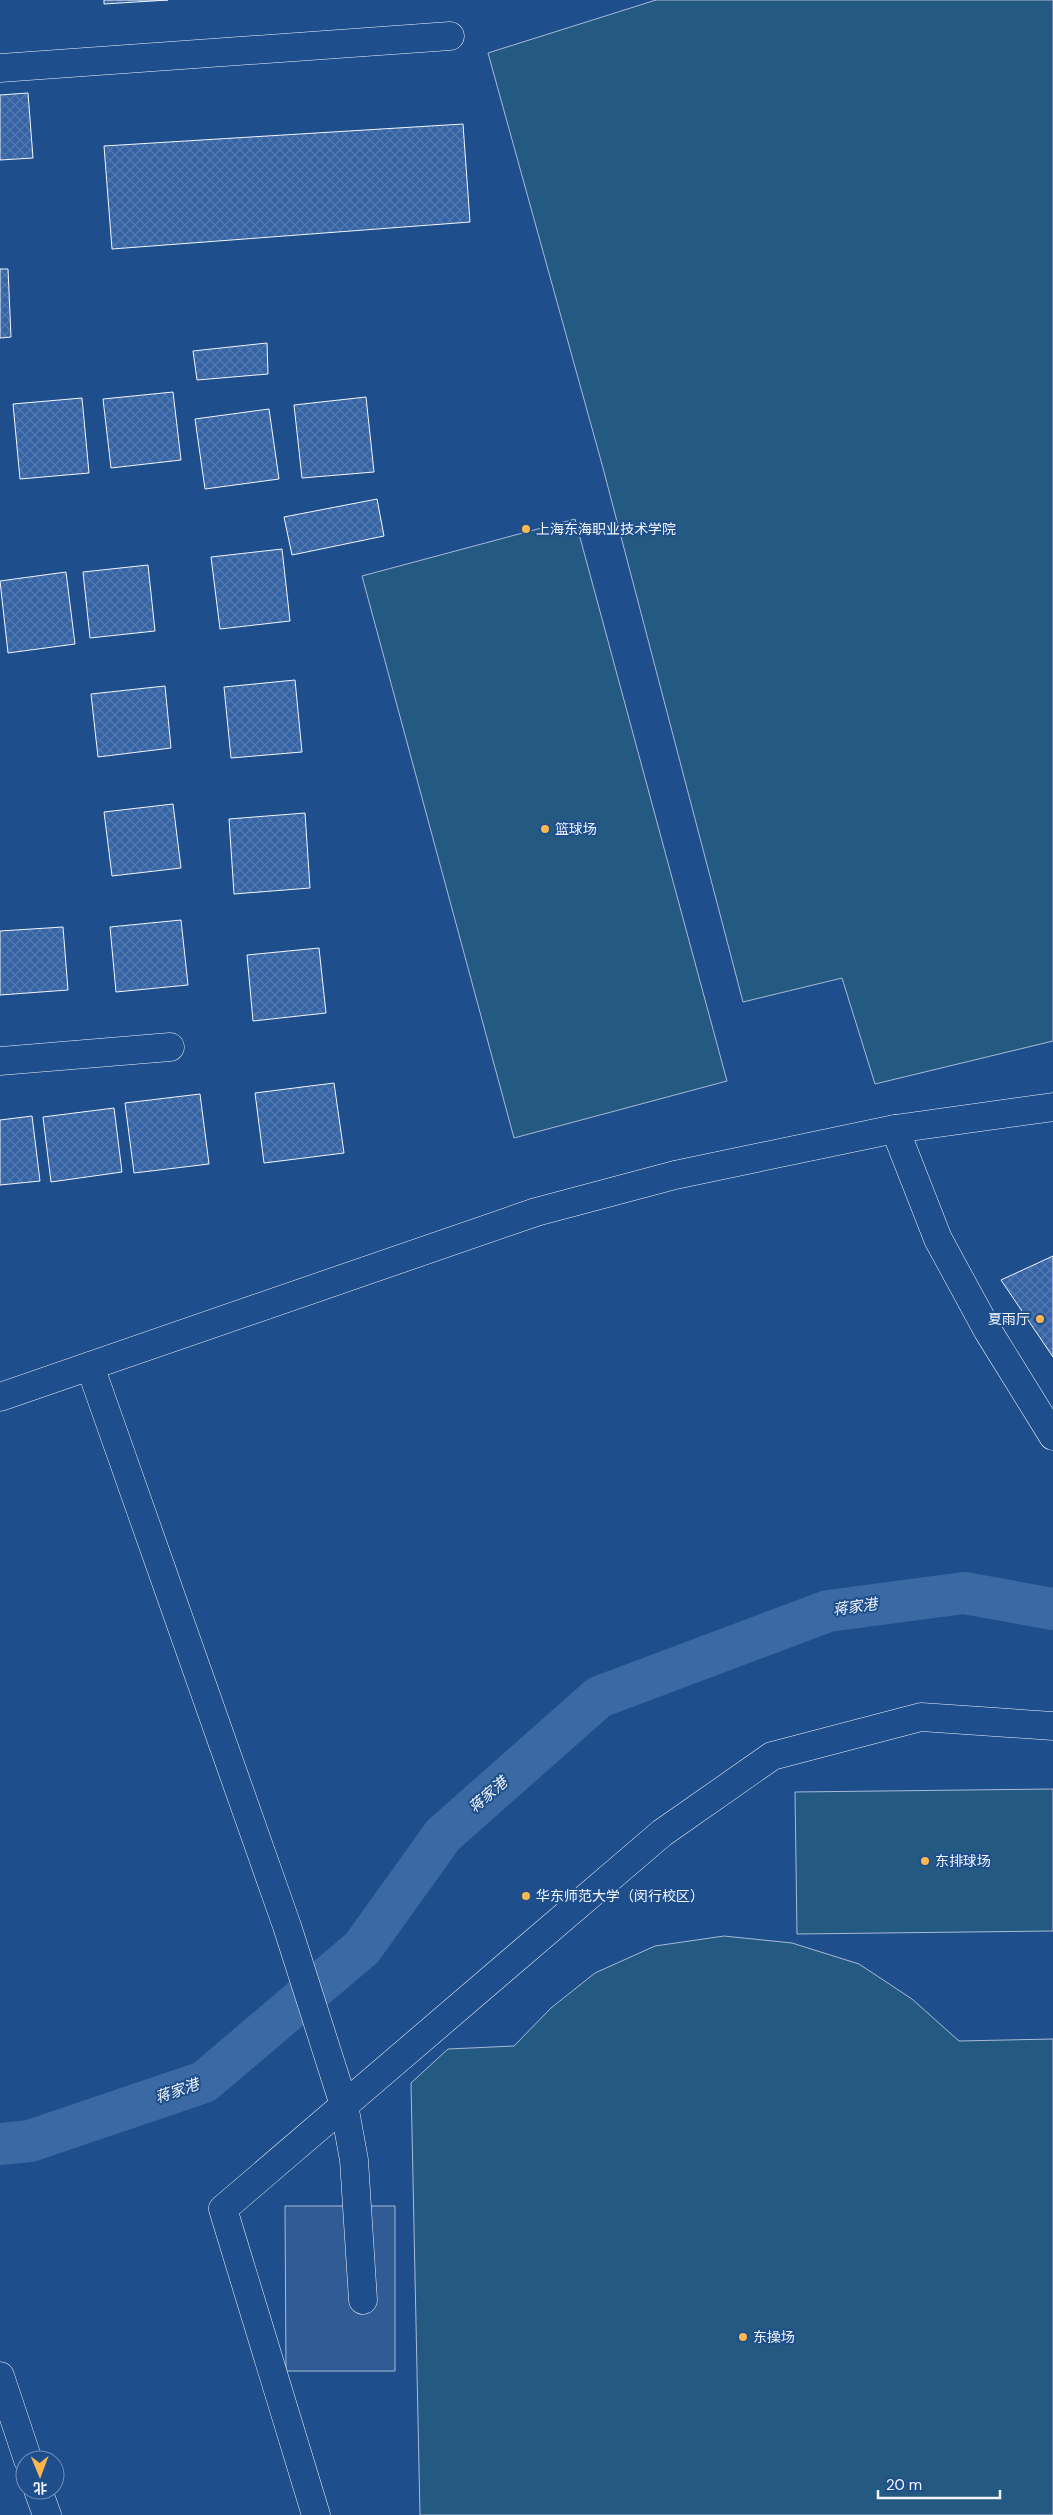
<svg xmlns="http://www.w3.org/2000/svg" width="1053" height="2515" font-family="'DM Sans','Noto Sans SC',sans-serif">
<defs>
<pattern id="building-cross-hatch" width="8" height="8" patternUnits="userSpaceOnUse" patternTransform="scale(1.25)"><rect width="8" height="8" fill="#3563a3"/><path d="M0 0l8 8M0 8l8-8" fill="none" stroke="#537ab1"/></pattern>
</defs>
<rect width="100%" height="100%" fill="#1f4e8c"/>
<g fill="#245a82" stroke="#a8bbd7">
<polygon points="656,0 1053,0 1053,1041 875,1084 842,978 743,1002 603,468 488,53"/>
<polygon points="575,519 727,1081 514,1138 362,576"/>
<polygon points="1053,1789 1053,1931 797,1934 795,1792"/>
<polygon points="724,1936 792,1943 859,1964 912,1999 959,2041 1053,2039 1053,2515 420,2515 411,2083 448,2049 514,2046 551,2008 595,1973 655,1946"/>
</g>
<polygon fill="#305b95" stroke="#a8bbd7" points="285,2206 395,2206 395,2371 286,2371"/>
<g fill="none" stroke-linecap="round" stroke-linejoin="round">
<polyline stroke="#3b69a3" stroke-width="42" points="0,2144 30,2141 204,2082 362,1948 443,1835 599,1697 828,1611 964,1593 1053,1609"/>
</g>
<g fill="url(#building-cross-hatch)" stroke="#f2f6ff">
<polygon points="104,0 168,0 104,4"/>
<polygon points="28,93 33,158 0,160 0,95"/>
<polygon points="463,124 470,222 112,249 104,146"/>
<polygon points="0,269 8,269 11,337 0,338"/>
<polygon points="267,343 268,374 197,380 193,351"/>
<polygon points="173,392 181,460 111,468 103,399"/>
<polygon points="366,397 374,472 302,478 294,405"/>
<polygon points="82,398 89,473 20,479 13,404"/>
<polygon points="269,409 279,479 205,489 195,419"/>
<polygon points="377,499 384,536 292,555 284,517"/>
<polygon points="282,549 290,621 220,629 211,557"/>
<polygon points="148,565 155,631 90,638 83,572"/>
<polygon points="66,572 75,644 8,653 0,581"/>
<polygon points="295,680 302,752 231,758 224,687"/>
<polygon points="165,686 171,748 98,757 91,694"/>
<polygon points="173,804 181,868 112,876 104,812"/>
<polygon points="305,813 310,888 234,894 229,819"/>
<polygon points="181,920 188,985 116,992 110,927"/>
<polygon points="63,927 68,990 0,995 0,931"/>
<polygon points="319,948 326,1013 253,1021 247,955"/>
<polygon points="334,1083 344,1153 264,1163 255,1093"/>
<polygon points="200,1094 209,1164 134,1173 125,1103"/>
<polygon points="114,1108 122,1172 51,1182 43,1117"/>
<polygon points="32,1116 40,1181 0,1185 0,1120"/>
<polygon points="1053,1256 1053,1357 1001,1280"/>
</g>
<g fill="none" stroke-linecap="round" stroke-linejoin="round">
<g stroke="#f2f6ff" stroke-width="29">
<g id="minor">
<polyline points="0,68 450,36"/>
<polyline points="0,1061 170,1047"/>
<polyline points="895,1129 938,1239 988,1331 1053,1436"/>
<polyline points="90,1366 287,1926 344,2105 354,2160 363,2300"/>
<polyline points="0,1397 536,1212 675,1175 895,1129 1053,1107"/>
<polyline points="316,2515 223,2209 662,1833 772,1756 921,1717 1053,1726"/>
</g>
</g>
<g stroke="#f2f6ff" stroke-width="29">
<g id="major">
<polyline points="0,2376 28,2460"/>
<polyline points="38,2490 47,2515"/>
</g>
</g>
<use href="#minor" stroke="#1f4e8c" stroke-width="28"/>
<use href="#major" stroke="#1f4e8c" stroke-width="28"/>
</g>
<g fill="#ffb74d" stroke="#1f4e8c" stroke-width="2">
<circle cx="526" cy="529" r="5"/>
<circle cx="545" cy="829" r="5"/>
<circle cx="1040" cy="1319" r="5"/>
<circle cx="925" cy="1861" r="5"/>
<circle cx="526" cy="1896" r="5"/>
<circle cx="743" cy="2337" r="5"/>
</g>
<g text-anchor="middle" stroke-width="4" stroke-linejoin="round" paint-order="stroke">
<g font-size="14" fill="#f2f6ff" stroke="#1f4e8c" text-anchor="start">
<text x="536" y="534">上海东海职业技术学院</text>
<text x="555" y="834">篮球场</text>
<text x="1030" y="1324" text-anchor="end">夏雨厅</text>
<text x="935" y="1866">东排球场</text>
<text x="536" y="1901">华东师范大学（闵行校区）</text>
<text x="753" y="2342">东操场</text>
</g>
<g font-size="15" font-style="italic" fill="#f2f6ff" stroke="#1f4e8c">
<text transform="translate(855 1607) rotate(-8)" y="5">蒋家港</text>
<text transform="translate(488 1795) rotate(-41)" y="5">蒋家港</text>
<text transform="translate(177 2091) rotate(-19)" y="5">蒋家港</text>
</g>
</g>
<g transform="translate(40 2475) rotate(179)"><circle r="24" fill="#1f4e8c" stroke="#7391ba"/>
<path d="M0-4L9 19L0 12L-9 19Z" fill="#ffb74d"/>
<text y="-8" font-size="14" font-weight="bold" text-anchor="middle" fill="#f2f6ff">北</text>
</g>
<path d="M878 2490v8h122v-8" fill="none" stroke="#f2f6ff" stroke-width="2.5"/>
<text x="886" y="2490" font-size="15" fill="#f2f6ff" stroke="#1f4e8c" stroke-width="4" paint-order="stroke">20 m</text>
</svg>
